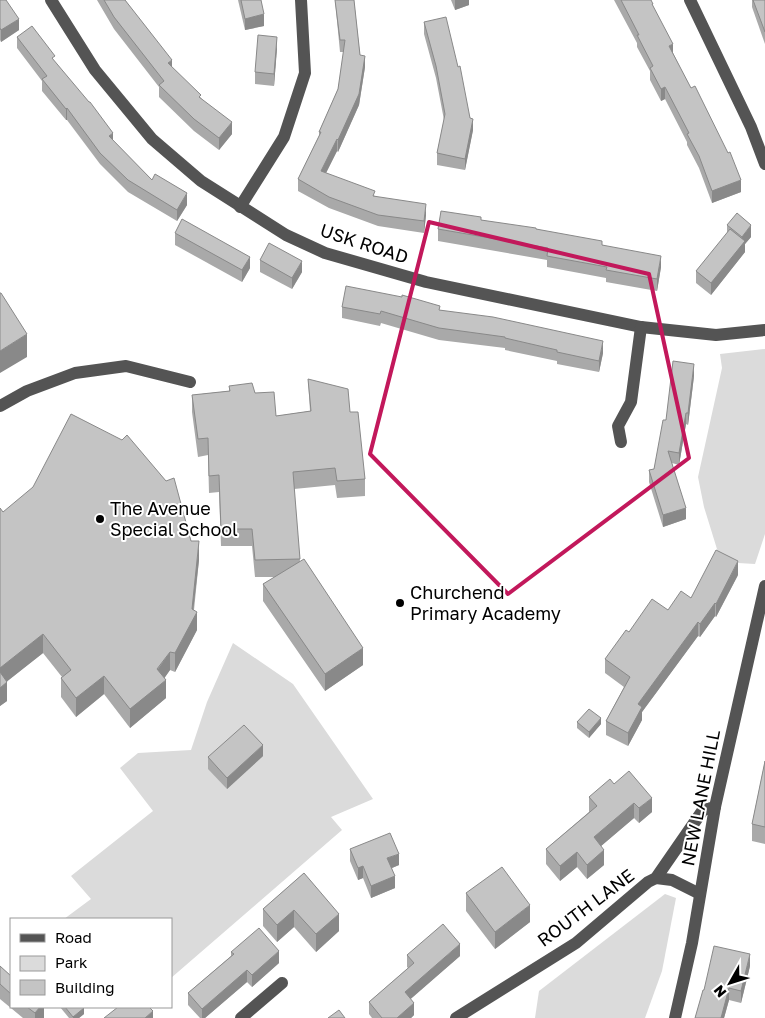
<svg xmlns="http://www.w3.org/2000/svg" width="765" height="1018" font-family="'Golos Text',sans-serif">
<rect width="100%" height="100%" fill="#fff"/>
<g fill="#dbdbdb">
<polygon points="765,349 765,534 755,564 721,562 704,507 698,477 722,368 720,354"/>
<polygon points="233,643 293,684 373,799 331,817 342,830 171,978 171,919 64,919 91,899 71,876 153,811 120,768 138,753 191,750 207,702"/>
<polygon points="665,894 676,898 662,971 645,1018 535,1018 539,991"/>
</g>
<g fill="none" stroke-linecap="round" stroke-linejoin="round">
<g stroke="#545454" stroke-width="12">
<polyline points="51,0 95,70 152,139 201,181 286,235 325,253 426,282 641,327 716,335 765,330"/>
<polyline points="690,0 751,127 765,164"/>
<polyline points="240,207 284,137 305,73 301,0"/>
<polyline points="0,406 27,391 75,373 126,366 190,382"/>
<polyline points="621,442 618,426 631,402 641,327"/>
<polyline points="656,878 672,880 700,894"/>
<polyline points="241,1018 282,983"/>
<polyline points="456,1018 576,943 648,882 656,878 703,810 715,807"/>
<polyline points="675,1018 692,943 715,807 765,586"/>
</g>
</g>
<g fill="#a9a9a9">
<polygon points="0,0 19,30 1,42 0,40"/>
<polygon points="97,0 125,0 172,68 201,98 232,134 219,150 194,131 159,97 159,87 114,29"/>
<polygon points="238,0 261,0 264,26 245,30"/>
<polygon points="335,0 354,0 360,55 365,67 359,105 338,152 337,151 326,173 375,196 426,215 424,233 378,226 329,208 298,191 298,179 319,136 319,132 338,89 344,52 340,52"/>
<polygon points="451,0 469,0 469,5 455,10"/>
<polygon points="614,0 651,0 653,7 673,53 741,192 712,203 699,168 687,145 687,142 665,99 661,101 650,80 650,71 637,47 637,43"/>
<polygon points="752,0 765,0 765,44 752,7"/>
<polygon points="424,22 470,118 473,130 465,170 437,165 437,153 444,120 436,78 424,34"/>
<polygon points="17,37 55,62 113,141 152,180 187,205 177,221 128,192 100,164 67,120 66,120 42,91 42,81 17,48"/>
<polygon points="277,48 274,86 255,84 255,72"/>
<polygon points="481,220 536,229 602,245 661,267 657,291 606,282 606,278 547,267 547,260 438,241 438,229"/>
<polygon points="727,225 751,237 745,244 745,252 711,295 696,283 696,271 727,234"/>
<polygon points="175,233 250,268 242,282 175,245"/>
<polygon points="260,260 302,272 292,289 260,272"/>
<polygon points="342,307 440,310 603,353 599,372 557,364 557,361 505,350 505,348 439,340 381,323 380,326 342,318"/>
<polygon points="694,376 688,425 686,424 679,465 672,463 686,519 663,527 649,482 649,470 654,469 666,420"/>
<polygon points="308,379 350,412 365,479 365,496 337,498 335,485 294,489 300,562 363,665 325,691 263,601 263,584 275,577 255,577 252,546 221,546 219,492 209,493 208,455 198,457 192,412 192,395 229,391 229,386 255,393 276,416 310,411"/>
<polygon points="0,508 3,512 191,541 199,560 194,610 197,630 175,672 170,670 164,678 166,698 130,728 104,694 76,717 61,697 61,678 62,677 43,653 7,681 7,701 0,706"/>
<polygon points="738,575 716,617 715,616 700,637 698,636 642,712 642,720 628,746 606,735 606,721 624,687 605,673 605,659 629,632 691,598"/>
<polygon points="577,722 601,724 589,738 577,728"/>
<polygon points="263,756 227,789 208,769 208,757"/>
<polygon points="765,761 765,844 752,841 752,824"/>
<polygon points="614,784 652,812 639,823 634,818 601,846 604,865 587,879 577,867 560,881 546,864 546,849 589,812 589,797"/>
<polygon points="350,849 399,865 392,868 395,888 371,898 363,878 358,880 350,861"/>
<polygon points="304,873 339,931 316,952 294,927 277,942 263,926 263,909"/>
<polygon points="466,893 530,922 495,949 466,911"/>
<polygon points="11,939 11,949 10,947 10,941"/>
<polygon points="231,952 279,963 252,987 247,982 205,1018 200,1018 188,1005 188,993 231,956"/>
<polygon points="407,955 460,956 410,999 414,1015 411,1018 372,1018 369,1014 369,1002 408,968 407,967"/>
<polygon points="0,966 11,976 11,1007 44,1007 44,1018 23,1018 0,999"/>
<polygon points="750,966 741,1003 729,1000 724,1018 695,1018 704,990"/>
<polygon points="60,1007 83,1007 84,1014 79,1018 69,1018"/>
</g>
<g fill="#898989">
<polygon points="455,0 469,0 469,5 455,10"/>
<polygon points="264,14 264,26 245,30 245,19"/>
<polygon points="19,19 19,30 1,42 1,30"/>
<polygon points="277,37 277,48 274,86 274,74"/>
<polygon points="673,44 673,56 669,46"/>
<polygon points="365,56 365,67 359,105 338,152 338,140"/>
<polygon points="172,60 172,72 168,63"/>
<polygon points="665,87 665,99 661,101 661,89"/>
<polygon points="67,108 67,120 66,120 66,109"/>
<polygon points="473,119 473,130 465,170 465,159"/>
<polygon points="232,122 232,134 219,150 219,138"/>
<polygon points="113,133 113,145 109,136"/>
<polygon points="337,139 337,151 321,183 321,171"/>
<polygon points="741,180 741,192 712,203 712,191"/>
<polygon points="187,193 187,205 177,221 177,210"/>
<polygon points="426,204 426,215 424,233 424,221"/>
<polygon points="751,225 751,237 745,244 745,252 711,295 711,283 742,237"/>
<polygon points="661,256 661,267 657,291 657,279"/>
<polygon points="250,257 250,268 242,282 242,270"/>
<polygon points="302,261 302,272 292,289 292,278"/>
<polygon points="27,334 27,357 0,373 0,351"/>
<polygon points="603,341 603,353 599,372 599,361"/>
<polygon points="694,364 694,376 688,425 688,413"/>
<polygon points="686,413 686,424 679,465 679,453"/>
<polygon points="686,508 686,519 663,527 663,515"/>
<polygon points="199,541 199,560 192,620 197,612 197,630 175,672 175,653 192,609"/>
<polygon points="738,561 738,575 716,617 716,604"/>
<polygon points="715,603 715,616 700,637 700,624"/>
<polygon points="698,622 698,636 642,712 642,720 628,746 628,733 638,704"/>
<polygon points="43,634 43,653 0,687 0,668"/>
<polygon points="363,648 363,665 325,691 325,674"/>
<polygon points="170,652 170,670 159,686 166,680 166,698 130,728 130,709"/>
<polygon points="104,676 104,694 76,717 76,698"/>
<polygon points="7,682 7,701 0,706 0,688"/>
<polygon points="601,718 601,724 589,738 589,732"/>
<polygon points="263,745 263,756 227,789 227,778"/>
<polygon points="652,798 652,812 639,823 639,808"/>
<polygon points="634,803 634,818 594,852 594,837"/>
<polygon points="604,850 604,865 587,879 587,865"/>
<polygon points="577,852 577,867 560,881 560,866"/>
<polygon points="399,854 399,865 387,870 387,858"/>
<polygon points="363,866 363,878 358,880 358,868"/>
<polygon points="395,876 395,888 371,898 371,886"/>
<polygon points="530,905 530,922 495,949 495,932"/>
<polygon points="294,910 294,927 277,942 277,925"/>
<polygon points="339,914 339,931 316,952 316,934"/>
<polygon points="460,944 460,956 405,1004 405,992"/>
<polygon points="279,951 279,963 252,987 252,975"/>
<polygon points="750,954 750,966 741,1003 741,991"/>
<polygon points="247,970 247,982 205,1018 202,1018 202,1009"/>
<polygon points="729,988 729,1000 724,1018 721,1018"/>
<polygon points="414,1003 414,1015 411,1018 397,1018"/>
<polygon points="40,1007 44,1007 44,1018 35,1018 35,1013"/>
<polygon points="84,1008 84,1014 79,1018 73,1018 73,1017"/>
<polygon points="153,1011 153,1018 145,1018"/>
</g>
<g fill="#c4c4c4" stroke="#898989">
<polygon points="0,0 6,0 19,19 1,30 0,28"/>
<polygon points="104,0 125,0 172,60 168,63 201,95 199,97 232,122 219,138 194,119 159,85 164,81 114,17"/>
<polygon points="241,0 261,0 264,14 245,19"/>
<polygon points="335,0 354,0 360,55 365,56 359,94 338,140 337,139 321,171 375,191 373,196 426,204 424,221 378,215 329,197 298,179 321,132 319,132 338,89 345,40 340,40"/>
<polygon points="621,0 651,0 653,4 652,4 673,44 669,46 691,88 695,86 728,153 730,152 741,180 712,191 699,156 687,134 689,133 665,87 661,89 650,68 653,66 637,35 639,35"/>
<polygon points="753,0 765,0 765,32"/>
<polygon points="446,17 458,67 460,66 470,118 473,119 465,159 437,153 445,114 436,66 424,22"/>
<polygon points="32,26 55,56 52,58 89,102 90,102 113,133 109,136 152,180 155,174 187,193 177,210 128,180 100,153 67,108 66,109 42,79 47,76 17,37"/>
<polygon points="258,35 277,37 274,74 255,72"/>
<polygon points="441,211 481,217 481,220 536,228 536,229 602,241 602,245 661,256 657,279 606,270 607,267 547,256 548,248 438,229"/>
<polygon points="737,213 751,225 742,237 727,225"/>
<polygon points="182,219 250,257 242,270 175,233"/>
<polygon points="730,229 745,241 711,283 696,271"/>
<polygon points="269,243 302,261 292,278 260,260"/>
<polygon points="346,286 402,297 402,295 440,306 439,310 493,317 603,341 599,361 557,352 557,350 505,338 505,337 439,328 381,311 380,314 342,307"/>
<polygon points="0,293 1,293 27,334 0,351"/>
<polygon points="673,361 694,364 688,413 686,413 679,453 668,451 686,508 663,515 649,470 654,469 663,420 666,420"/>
<polygon points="308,379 348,389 350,412 358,412 365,479 337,481 335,468 293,472 300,559 255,560 252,529 221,529 219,475 209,476 208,438 198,439 192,395 230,391 229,386 252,383 255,393 274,392 276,416 311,411"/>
<polygon points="71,414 122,440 127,435 166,481 174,478 191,541 199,541 192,609 197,612 175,653 170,652 157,669 166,680 130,709 104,676 76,698 61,678 71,670 43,634 0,668 0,508 3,512 33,487"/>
<polygon points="716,550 738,561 716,604 715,603 700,624 698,622 638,704 642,707 628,733 606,721 630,677 605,659 626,630 629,632 652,599 668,610 681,591 691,598"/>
<polygon points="304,559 363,648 325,674 263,584"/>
<polygon points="0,672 7,682 0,688"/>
<polygon points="589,709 601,718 589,732 577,722"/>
<polygon points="244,725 263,745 227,778 208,757"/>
<polygon points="765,761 765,827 752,824"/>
<polygon points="629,771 652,798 639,808 634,803 594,837 604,850 587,865 577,852 560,866 546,849 597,806 589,797 610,779 614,784"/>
<polygon points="390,833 399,854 387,858 395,876 371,886 363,866 358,868 350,849"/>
<polygon points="502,867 530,905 495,932 466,893"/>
<polygon points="304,873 339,914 316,934 294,910 277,925 263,909"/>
<polygon points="443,924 460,944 405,992 414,1003 397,1018 382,1018 369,1002 414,963 407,955"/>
<polygon points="259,928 279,951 252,975 247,970 202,1009 188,993 234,954 231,952"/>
<polygon points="714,946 750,954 741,991 729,988 721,1018 695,1018 703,990 704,990"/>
<polygon points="0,966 11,976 11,994 0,984"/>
<polygon points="27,1007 40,1007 35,1013"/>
<polygon points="65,1007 83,1007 84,1008 73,1017"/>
<polygon points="118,1007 149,1007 153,1011 145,1018 104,1018"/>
<polygon points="339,1010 345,1018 328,1018"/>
</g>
<path fill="none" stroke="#c2185b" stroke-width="4" stroke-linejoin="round" d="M429,222L649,274L689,458L508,594L370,454Z"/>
<g fill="#000" stroke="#fff" stroke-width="2">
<circle cx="100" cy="519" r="5"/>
<circle cx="400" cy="603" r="5"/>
</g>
<g text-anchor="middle" stroke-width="4" stroke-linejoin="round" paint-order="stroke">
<g font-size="18" fill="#000" stroke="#fff">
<text transform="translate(364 244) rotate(18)" y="6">USK ROAD</text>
<text transform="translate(701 798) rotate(-79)" y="6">NEW LANE HILL</text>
<text transform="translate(586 908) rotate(-37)" y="6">ROUTH LANE</text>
</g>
<g font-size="18" fill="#000" stroke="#fff" text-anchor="start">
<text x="110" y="515">The Avenue<tspan x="110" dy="21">Special School</tspan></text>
<text x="410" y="599">Churchend<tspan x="410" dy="21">Primary Academy</tspan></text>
</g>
</g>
<rect x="10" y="918" width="162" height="90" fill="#ffffff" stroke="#999999"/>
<rect x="20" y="934" width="25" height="8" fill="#545454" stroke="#999999"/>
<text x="55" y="943" font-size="15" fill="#000000">Road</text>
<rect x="20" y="956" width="25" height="15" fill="#dbdbdb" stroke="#999999"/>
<text x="55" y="968" font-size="15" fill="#000000">Park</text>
<rect x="20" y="980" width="25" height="15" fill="#c4c4c4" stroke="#999999"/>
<text x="55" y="993" font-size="15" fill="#000000">Building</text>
<g transform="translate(730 983) rotate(231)" stroke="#ffffff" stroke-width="4" paint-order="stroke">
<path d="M0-4L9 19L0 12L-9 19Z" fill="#000000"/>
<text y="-8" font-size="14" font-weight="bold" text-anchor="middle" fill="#000000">N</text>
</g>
</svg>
